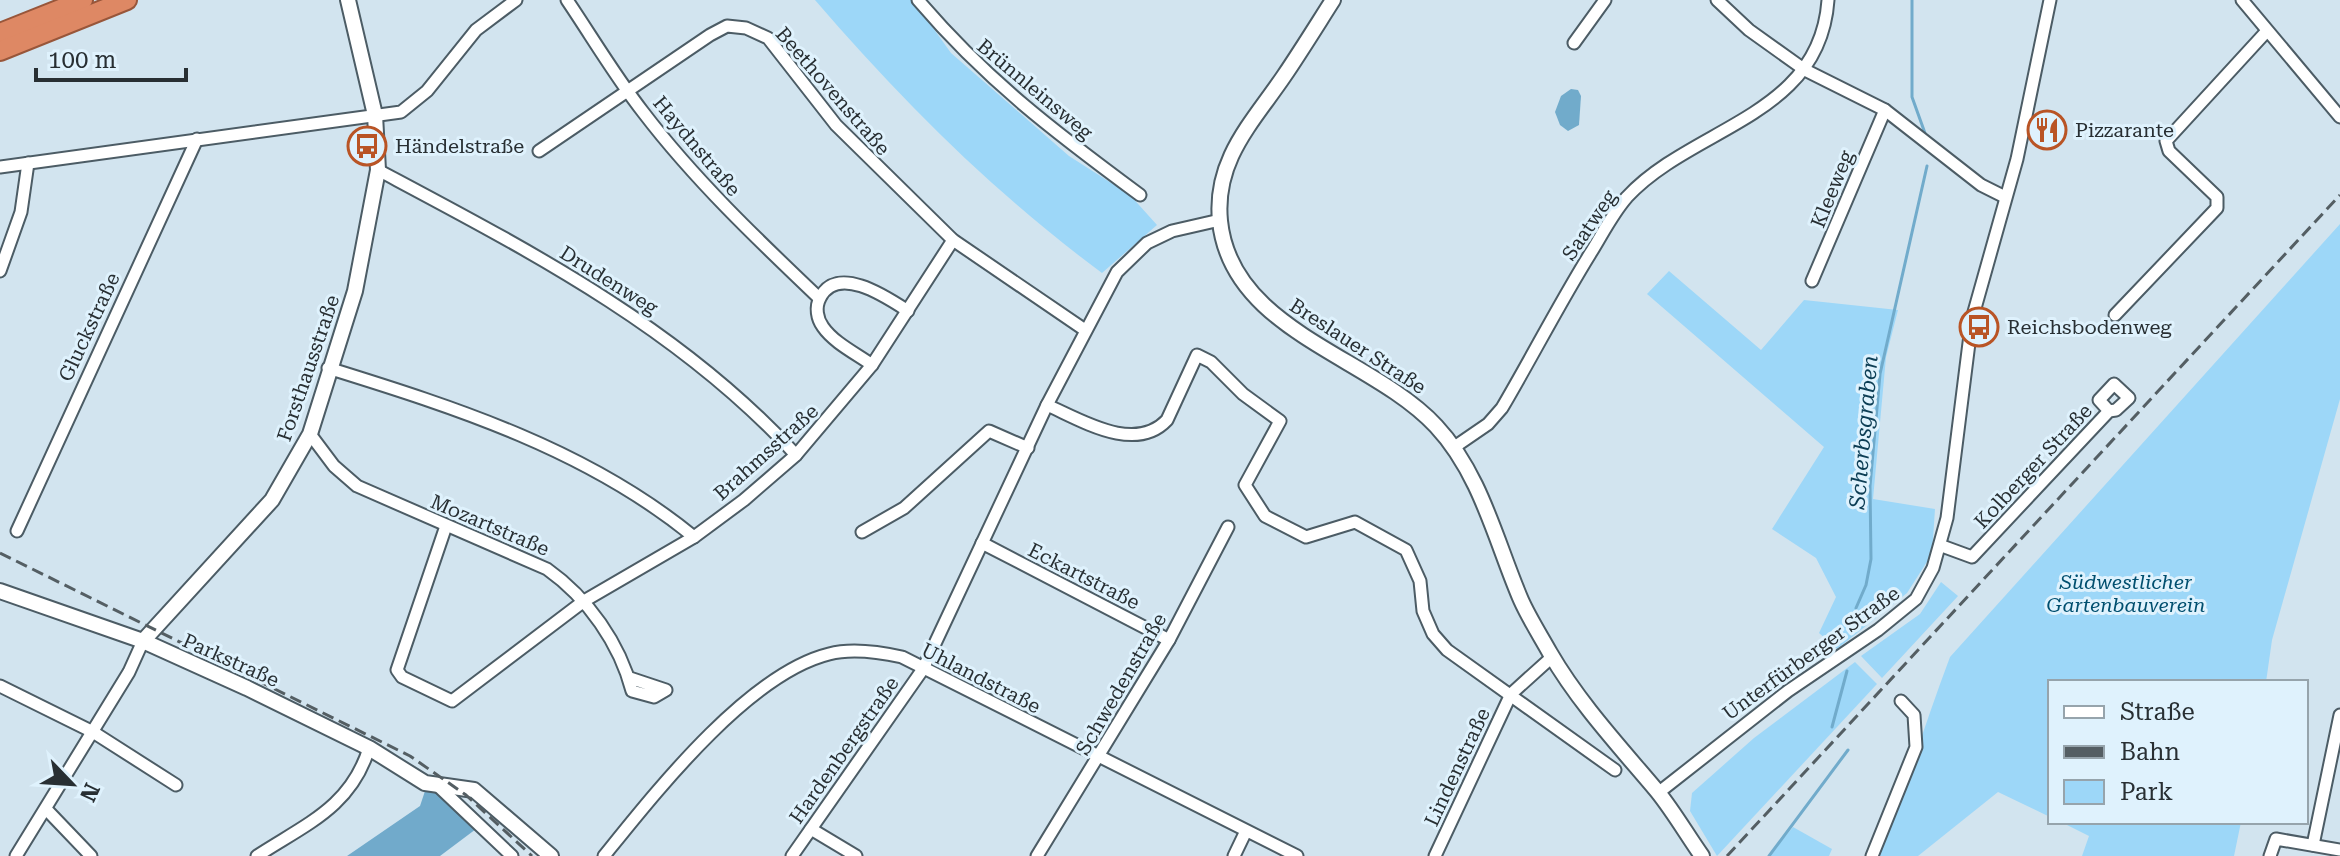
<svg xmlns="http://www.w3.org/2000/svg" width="2340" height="856" font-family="'Roboto Serif',serif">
<rect width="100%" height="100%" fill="#d2e4ef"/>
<g fill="#9dd7f8">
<path d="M815,0H913L951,53L1069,156L1130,195L1157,225L1102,273C994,193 903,102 815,0Z"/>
<path d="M2340,224V399L2272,640L2266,682H2050V817L1998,792L1918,856H1879C1905,790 1925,723 1950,657Z"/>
<polygon points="1669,271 1761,350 1804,300 1898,310 1886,357 1873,499 1935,509 1932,554 1907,593 1837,649 1819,633 1836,597 1816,558 1772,529 1824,447 1647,294"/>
<polygon points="1941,582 1958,596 1882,678 1861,656 1920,614"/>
<polygon points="1855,662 1877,684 1717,856 1690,811 1692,793 1754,738"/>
<polygon points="2061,822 2241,822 2234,856 2082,856 2089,836"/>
<polygon points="1793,827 1832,849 1829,856 1769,856"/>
</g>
<polygon fill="#71aacb" points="426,788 441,792 476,829 440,856 347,856 420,806"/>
<polygon fill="#71abcb" points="1571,89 1578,90 1581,96 1579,125 1568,131 1560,125 1555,112 1561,96"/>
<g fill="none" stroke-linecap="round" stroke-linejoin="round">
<g stroke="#71abcb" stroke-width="3">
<polyline points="1912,0 1912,97 1926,136"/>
<polyline points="1856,608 1866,585 1871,559 1870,486 1880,374 1927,166"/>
<polyline points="1832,727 1847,671"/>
<polyline points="1769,856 1848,750"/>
</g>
<g stroke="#4c5c65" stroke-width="15">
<g id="minor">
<path d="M567,0C592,37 615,76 643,112C695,180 757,239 819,298"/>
<path d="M918,0C986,80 1056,133 1140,195"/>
<polyline points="1717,0 1749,30 1805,70 1885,110 1981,185 2005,197"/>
<polyline points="2242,0 2340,117"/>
<polyline points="1574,43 1605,0"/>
<polyline points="539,151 710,35 727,26 746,28 768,38 836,125 953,240 1085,330"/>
<polyline points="0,167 401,112 427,91 476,30 516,0"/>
<path d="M378,170C528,250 680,328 796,455"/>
<polyline points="0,271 21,212 28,163"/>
<polyline points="1812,281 1885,110"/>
<polyline points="2115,315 2217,208 2217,197 2169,151 2166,141 2266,32"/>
<path d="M872,365C857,354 834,343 823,327C817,319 815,307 820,298C837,263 888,298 908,311"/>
<path d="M328,368C457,408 588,450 694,537"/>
<path d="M1047,405C1081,420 1135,454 1167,420L1197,355L1211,362L1243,394L1280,421L1245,485L1265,516L1306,537L1355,522L1406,550L1420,581L1423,611L1433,634L1447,650L1615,770"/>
<path d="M310,434L334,466L357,486L547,569C588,598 620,644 632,691L654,697L666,690L630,678"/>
<path d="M1453,448L1488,424L1502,408C1532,357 1559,304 1590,254C1602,235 1612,214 1627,197C1693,126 1820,117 1828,0"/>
<polyline points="446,526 397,670 402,677 452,701 584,601 694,537 744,500 796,455 872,365 953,240"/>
<polyline points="17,531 197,139"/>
<polyline points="862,532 904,508 989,431 1028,448"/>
<polyline points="982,543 1169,640"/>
<polyline points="1942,546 1972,557 2109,411 2116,410 2129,398 2114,384 2099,400 2109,411"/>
<polyline points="0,686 93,732 176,785"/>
<polyline points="437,785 512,856"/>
<polyline points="1658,793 1788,691 1878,630 1916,599 1933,568 1947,518 1972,319 2017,159 2050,0"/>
<polyline points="46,809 91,856"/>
<polyline points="811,829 856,856"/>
<polyline points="2313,845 2340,715"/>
<polyline points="16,856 129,672 143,641"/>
<path d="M257,856C306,824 351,807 369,748"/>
<path d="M604,856C655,793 748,674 829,654C852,648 879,652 902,657L1297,856"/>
<polyline points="792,856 923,669 1047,405 1117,272 1147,243 1172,231 1220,220"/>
<polyline points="1037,856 1169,640 1228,527"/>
<polyline points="1234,856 1246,831"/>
<polyline points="1435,856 1511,694 1552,657"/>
<polyline points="1872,856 1916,747 1914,715 1901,701"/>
<polyline points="2270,856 2276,839 2340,850"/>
</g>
</g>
<g stroke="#4c5c65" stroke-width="18">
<g id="tertiary">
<polyline points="0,591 143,641 247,688 369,748 425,783 474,790 551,856"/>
<polyline points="143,641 272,500 310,434 355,291 378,170 375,115 348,0"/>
</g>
</g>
<g stroke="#4c5c65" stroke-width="18">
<path id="secondary" d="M1333,0C1317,25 1301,51 1284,76C1252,123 1214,160 1220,221C1231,331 1371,356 1436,426C1481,474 1496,542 1521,600C1529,618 1540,635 1550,653C1579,703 1620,747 1657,791C1674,812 1687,835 1702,856"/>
</g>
<g stroke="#98563a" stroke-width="22">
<g id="trunk">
<polyline points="0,33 83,0"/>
<polyline points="0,51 127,0"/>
</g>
</g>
<use href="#minor" stroke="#fff" stroke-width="11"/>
<use href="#tertiary" stroke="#fff" stroke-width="14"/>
<use href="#secondary" stroke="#fff" stroke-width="14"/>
<use href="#trunk" stroke="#de8864" stroke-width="18"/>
<g stroke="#545e63" stroke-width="3" stroke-dasharray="12 6" stroke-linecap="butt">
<polyline points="0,553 410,756 466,795 532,856"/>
<polyline points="1727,856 2340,195"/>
</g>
</g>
<defs>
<g id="restaurant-ring" transform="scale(2)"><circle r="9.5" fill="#dff2fd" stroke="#b95425" stroke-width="1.5"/><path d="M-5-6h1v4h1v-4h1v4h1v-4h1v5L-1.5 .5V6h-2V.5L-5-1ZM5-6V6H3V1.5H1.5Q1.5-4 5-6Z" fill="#b95425"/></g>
<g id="bus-ring" transform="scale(2)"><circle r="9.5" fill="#dff2fd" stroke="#b95425" stroke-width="1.5"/><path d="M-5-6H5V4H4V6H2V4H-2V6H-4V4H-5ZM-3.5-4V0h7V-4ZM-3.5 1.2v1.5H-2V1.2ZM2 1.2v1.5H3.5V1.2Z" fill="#b95425"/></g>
</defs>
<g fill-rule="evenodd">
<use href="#restaurant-ring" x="2047" y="130"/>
<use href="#bus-ring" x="367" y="146"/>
<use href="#bus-ring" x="1979" y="327"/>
</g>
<g text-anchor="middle" stroke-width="6" stroke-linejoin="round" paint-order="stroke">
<g font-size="20" fill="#282f33" stroke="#dff2fd">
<text transform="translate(1035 89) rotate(40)" y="7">Brünnleinsweg</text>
<text transform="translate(833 91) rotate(49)" y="7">Beethovenstraße</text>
<text transform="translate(697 146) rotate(50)" y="7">Haydnstraße</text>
<text transform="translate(1832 189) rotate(-68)" y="7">Kleeweg</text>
<text transform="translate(1589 225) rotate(-56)" y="7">Saatweg</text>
<text transform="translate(609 280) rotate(32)" y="7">Drudenweg</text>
<text transform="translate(89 327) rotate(-65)" y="7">Gluckstraße</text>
<text transform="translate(1358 346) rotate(33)" y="7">Breslauer Straße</text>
<text transform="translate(308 368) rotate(-71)" y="7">Forsthausstraße</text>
<text transform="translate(766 452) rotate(-42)" y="7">Brahmsstraße</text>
<text transform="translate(2033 466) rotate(-47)" y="7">Kolberger Straße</text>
<text transform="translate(490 525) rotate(23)" y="7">Mozartstraße</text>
<text transform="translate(1084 576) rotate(27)" y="7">Eckartstraße</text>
<text transform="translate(1811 653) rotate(-36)" y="7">Unterfürberger Straße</text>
<text transform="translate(231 660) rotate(24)" y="7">Parkstraße</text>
<text transform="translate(981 678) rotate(27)" y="7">Uhlandstraße</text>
<text transform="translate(1121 684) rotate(-60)" y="7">Schwedenstraße</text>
<text transform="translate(844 750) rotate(-55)" y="7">Hardenbergstraße</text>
<text transform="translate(1457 767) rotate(-65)" y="7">Lindenstraße</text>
</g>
<g font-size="20" fill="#282f33" stroke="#dff2fd" text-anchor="start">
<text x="2075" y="137">Pizzarante</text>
<text x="395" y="153">Händelstraße</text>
<text x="2007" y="334">Reichsbodenweg</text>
</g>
<g font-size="20" font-style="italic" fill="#004f6f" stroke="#dff2fd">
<text x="2126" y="589">Südwestlicher<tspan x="2126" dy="23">Gartenbauverein</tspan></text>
</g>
<g font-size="22" font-style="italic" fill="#0d3e55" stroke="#dff2fd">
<text transform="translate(1863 432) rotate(-85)" y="8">Scherbsgraben</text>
</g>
</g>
<rect x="2048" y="680" width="260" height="144" fill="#dff2fd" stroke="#96a4ac" stroke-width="2"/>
<rect x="2064" y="706" width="40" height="12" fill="#ffffff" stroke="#96a4ac" stroke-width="2"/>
<text x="2120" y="720" font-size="24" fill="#282f33">Straße</text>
<rect x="2064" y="746" width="40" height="12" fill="#545e63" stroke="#96a4ac" stroke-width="2"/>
<text x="2120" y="760" font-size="24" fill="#282f33">Bahn</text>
<rect x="2064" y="780" width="40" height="24" fill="#9dd7f8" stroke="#96a4ac" stroke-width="2"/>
<text x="2120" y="800" font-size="24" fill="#282f33">Park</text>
<g transform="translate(72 784) rotate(115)" stroke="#dff2fd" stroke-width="6" paint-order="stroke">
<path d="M0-6L14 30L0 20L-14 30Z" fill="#282f33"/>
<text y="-12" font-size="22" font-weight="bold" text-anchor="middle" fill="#282f33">N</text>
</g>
<path d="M36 68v12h150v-12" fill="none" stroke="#282f33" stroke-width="4"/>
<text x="48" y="68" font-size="24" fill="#282f33" stroke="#dff2fd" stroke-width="6" paint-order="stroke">100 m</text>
</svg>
